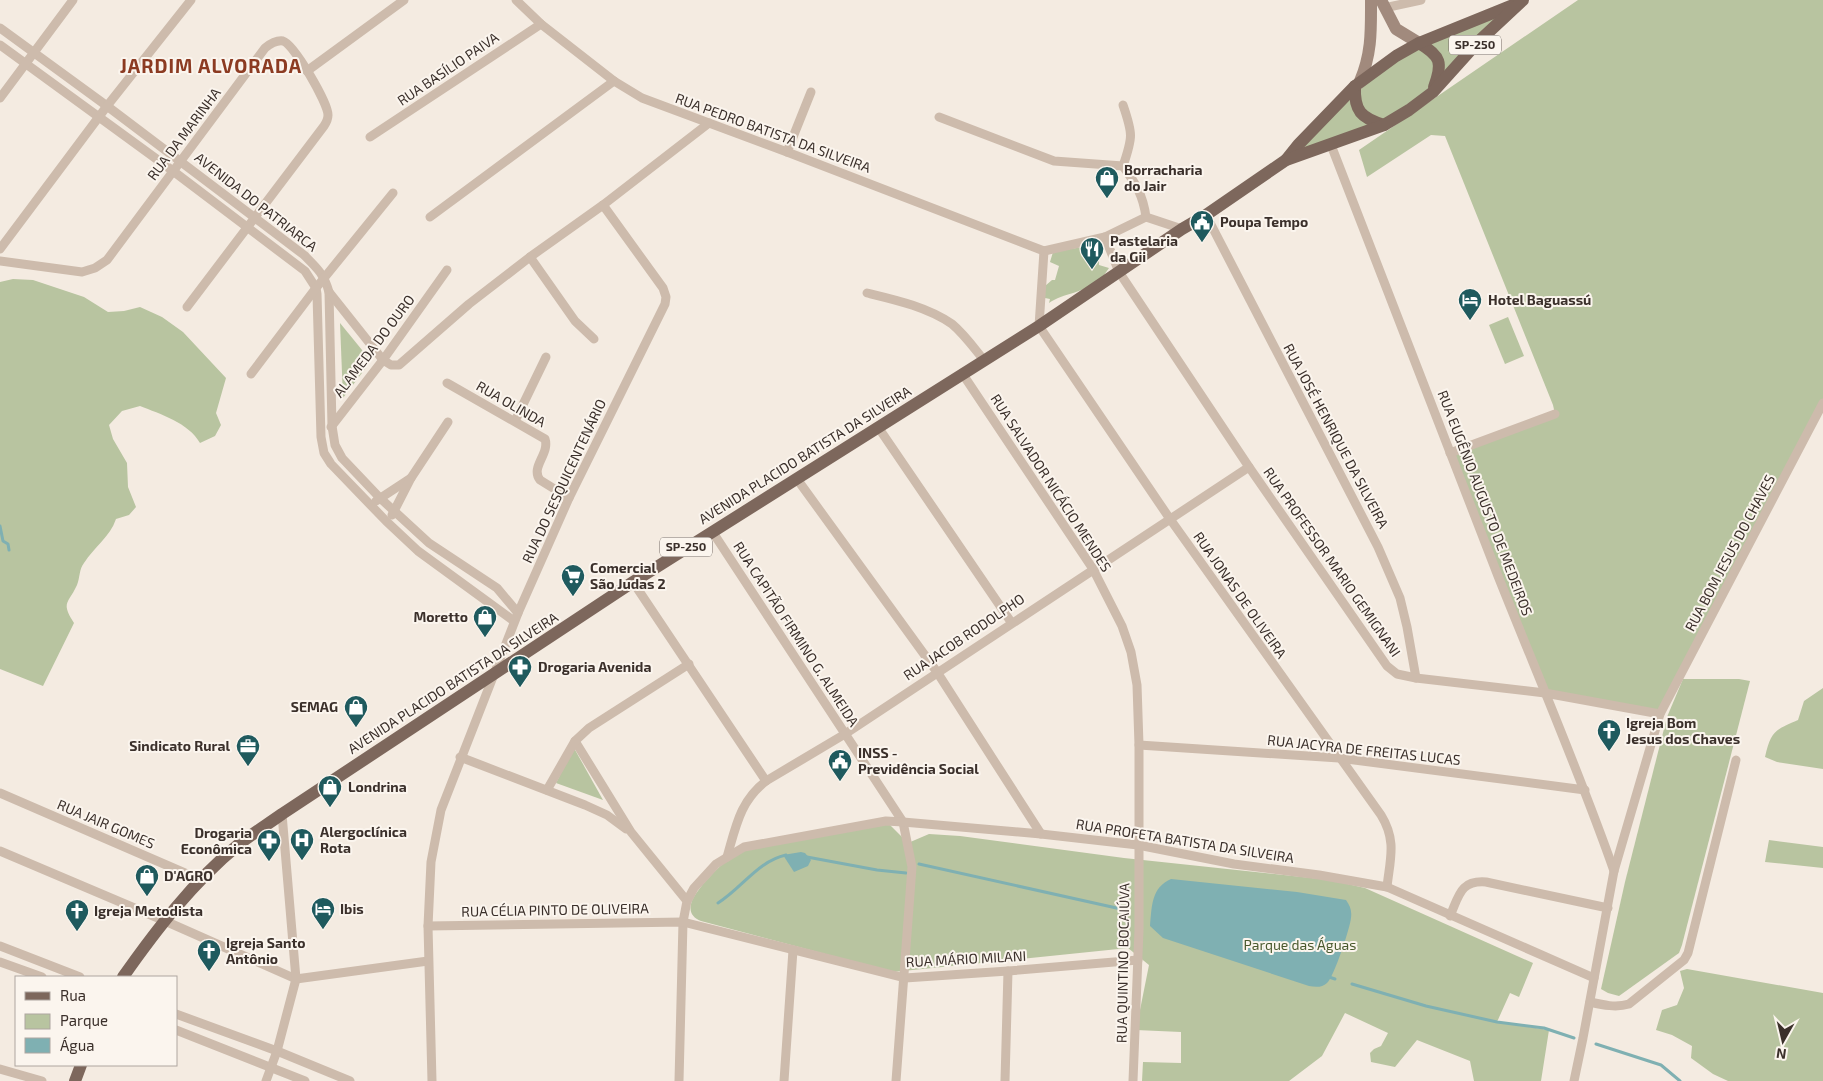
<svg xmlns="http://www.w3.org/2000/svg" width="1823" height="1081" font-family="'Exo 2',sans-serif">
<rect width="100%" height="100%" fill="#f4ebe1"/>
<g fill="#b8c4a0">
<polygon points="1578,0 1823,0 1823,403 1660,714 1545,693 1450,453 1555,414 1553,405 1445,136 1431,135 1367,177 1359,150"/>
<polygon points="1521,1 1409,110 1286,160 1396,56"/>
<path d="M1105,243L1102,253L1099,256V265L1109,268C1106,272 1103,277 1099,280C1085,293 1063,293 1049,303L1050,299L1045,298V286L1052,280H1055L1059,266L1050,262L1053,252Z"/>
<path d="M13,279L33,280L84,297L108,312L124,311L140,307L162,317L183,332L226,378L216,413L221,425L215,436L200,443C189,423 160,414 140,406L122,411L109,425L113,439L127,463L128,487L136,507L129,515L116,519C110,537 94,547 84,563C79,569 80,578 77,585C69,603 60,602 74,623L43,686L0,669V282Z"/>
<polygon points="1508,317 1524,356 1505,364 1489,325"/>
<polygon points="340,323 371,361 343,398"/>
<polygon points="1683,679 1739,679 1750,681 1682,945 1679,953 1619,996 1608,993 1601,989 1625,882 1667,717"/>
<path d="M1823,688V769L1777,762L1765,757C1771,731 1775,730 1798,720L1804,701Z"/>
<polygon points="574,748 603,800 556,783"/>
<path d="M888,823L908,843L929,834L960,836L1124,858L1330,880L1365,888L1533,963L1519,997L1510,993L1497,1022L1549,1030L1541,1081H1474L1470,1061L1417,1040L1395,1067L1371,1062L1370,1053L1374,1049L1381,1046L1388,1033L1345,1013L1322,1056L1289,1081H1142L1143,1062L1181,1063V1032L1136,1030L1149,965L1128,948L893,972L701,921C693,918 689,912 691,904C695,888 729,856 743,848C752,843 767,843 777,841C814,835 851,829 888,823Z"/>
<polygon points="1769,840 1823,847 1823,868 1765,862"/>
<polygon points="1687,969 1823,993 1823,1081 1728,1081 1713,1074 1691,1058 1692,1046 1672,1035 1656,1030 1662,1010 1677,1005 1684,988 1680,971"/>
</g>
<g fill="#7fb0b2">
<polygon points="801,852 805,853 811,860 808,866 794,872 783,855"/>
<path d="M1171,879L1297,892L1346,900C1350,906 1352,910 1351,918C1350,928 1334,977 1327,983C1322,988 1315,987 1309,986L1163,938L1150,926C1152,906 1151,888 1171,879Z"/>
</g>
<g fill="none" stroke-linecap="round" stroke-linejoin="round">
<g stroke="#7fb0b2" stroke-width="3">
<polyline points="0,526 3,541 8,544 9,550"/>
<polyline points="807,857 877,870 906,873"/>
<polyline points="919,864 1121,909"/>
<path d="M718,903C742,888 758,861 786,855"/>
<polyline points="1329,977 1335,979"/>
<polyline points="1352,984 1426,1006 1497,1022 1544,1028 1574,1038"/>
<polyline points="1596,1044 1661,1065 1680,1081"/>
</g>
<g stroke="#cdbbac" stroke-width="9">
<polyline points="516,0 541,24 614,81 642,98 787,152 1044,251"/>
<polyline points="1384,8 1421,0"/>
<path d="M0,28L107,106L304,255C317,268 324,274 329,292L332,426L335,445L342,458L380,498L429,543L497,588L518,613"/>
<polyline points="0,45 173,171 305,271 316,288 317,294 321,437 324,453 331,464 386,521 418,551 514,621"/>
<polyline points="307,71 404,0"/>
<polyline points="0,98 73,0"/>
<path d="M1123,105C1133,134 1133,137 1123,166C1136,184 1143,195 1146,217L1182,229"/>
<polyline points="939,117 1054,161 1123,166"/>
<polyline points="370,137 541,24"/>
<path d="M1331,145C1387,289 1442,432 1498,576C1537,674 1579,771 1614,871"/>
<polyline points="787,152 811,92"/>
<polyline points="1206,215 1378,547 1400,598 1407,627 1416,678"/>
<polyline points="430,217 614,81"/>
<polyline points="1105,237 1119,272 1249,467 1387,666 1397,674 1416,678 1545,693 1660,714"/>
<polyline points="0,249 107,106 191,0"/>
<path d="M1044,251L1039,326L1170,519L1381,815C1397,841 1390,859 1387,887"/>
<polyline points="1044,251 1105,237 1146,217"/>
<polyline points="530,257 575,321 594,339"/>
<path d="M0,261L82,272L95,268L107,260L265,48C270,44 276,40 283,41C294,44 328,103 328,115C328,119 326,123 324,126L187,307"/>
<polyline points="329,292 383,360 391,365 399,365 469,304 530,257 603,205 709,123"/>
<path d="M867,293C896,300 927,307 952,324C964,334 974,348 983,359"/>
<polyline points="962,373 1093,569 1122,626 1131,652 1137,685 1139,745 1139,930 1133,1081"/>
<polyline points="251,374 316,288 393,193"/>
<path d="M447,383L545,439C550,454 530,467 540,480L569,498"/>
<polyline points="515,421 546,357"/>
<polyline points="331,427 383,360 447,270"/>
<polyline points="878,427 1011,622"/>
<polyline points="1450,453 1555,414"/>
<polyline points="797,479 937,672 1041,834"/>
<polyline points="376,501 411,478"/>
<polyline points="392,515 411,478 448,422"/>
<polyline points="712,531 903,822 912,867 896,1081"/>
<polyline points="633,582 766,781"/>
<polyline points="575,741 631,832 687,901 683,922 679,1081"/>
<polyline points="1139,745 1339,758 1585,790"/>
<polyline points="460,757 585,805 607,815 626,829"/>
<polyline points="547,790 575,741 589,728 689,664"/>
<polyline points="0,793 201,880"/>
<polyline points="0,851 165,921 296,979 428,961"/>
<path d="M727,857C736,826 740,801 766,781L845,734L1249,467"/>
<polyline points="687,901 694,888 716,864 744,847 886,821 903,822 1041,834 1138,845 1234,864 1319,875 1387,887 1594,978"/>
<path d="M1450,916C1459,896 1460,880 1486,882L1608,908"/>
<polyline points="428,926 683,922 905,978 1008,971 1138,960"/>
<polyline points="0,946 80,977"/>
<polyline points="0,962 42,977"/>
<path d="M1590,1002C1603,1005 1616,1008 1629,1004L1684,960L1688,953L1736,760"/>
<polyline points="176,1014 277,1051 350,1081"/>
<polyline points="176,1030 305,1081"/>
<polyline points="0,1069 42,1081"/>
<polyline points="266,1081 277,1051 296,979 282,814"/>
<polyline points="432,1081 428,926 431,862 441,810 518,613 569,498 665,304 666,297 663,288 603,205"/>
<polyline points="784,1081 793,950"/>
<polyline points="1005,1081 1008,971"/>
<polyline points="1574,1081 1583,1038 1614,871 1660,714 1823,403"/>
</g>
<g stroke="#a18a7d" stroke-width="12">
<polyline points="1381,0 1396,29 1419,43"/>
<path d="M1360,81C1372,53 1371,30 1371,0"/>
</g>
<g stroke="#7d675c" stroke-width="12">
<path d="M1419,43C1441,56 1443,63 1434,87"/>
<path d="M1355,86C1354,111 1361,118 1384,125"/>
<polyline points="1286,160 1298,145 1355,86 1396,56 1419,43 1513,5"/>
<path d="M123,977C156,930 193,882 238,845C252,834 268,824 282,814L633,582L1039,326L1182,229L1206,215L1286,160L1384,125L1409,110L1433,92L1478,42L1523,0"/>
<polyline points="75,1081 81,1065"/>
</g>
</g>
<defs>
<g id="shop-pin" transform="scale(1.25)"><path d="M0 17L-7.5 6A9.5 9.5 0 1 1 7.5 6Z" fill="#1f5a5e" stroke="#fbf5ee"/><path d="M-5-2.5h2.3a2.7 3.5 0 0 1 5.4 0H5L5.5 6h-11ZM-1.5-2.5h3a1.5 2.3 0 0 0-3 0Z" fill="#fff"/></g>
<g id="civic-pin" transform="scale(1.25)"><path d="M0 17L-7.5 6A9.5 9.5 0 1 1 7.5 6Z" fill="#1f5a5e" stroke="#fbf5ee"/><path d="M-.6-6.5H3V-4.5H.6V-3L4-1V1h2V6H-6V1h2V-1L-.6-3ZM-1.2 2.5V6h2.4V2.5Z" fill="#fff"/></g>
<g id="restaurant-pin" transform="scale(1.25)"><path d="M0 17L-7.5 6A9.5 9.5 0 1 1 7.5 6Z" fill="#1f5a5e" stroke="#fbf5ee"/><path d="M-5-6h1v4h1v-4h1v4h1v-4h1v5L-1.5 .5V6h-2V.5L-5-1ZM5-6V6H3V1.5H1.5Q1.5-4 5-6Z" fill="#fff"/></g>
<g id="hotel-pin" transform="scale(1.25)"><path d="M0 17L-7.5 6A9.5 9.5 0 1 1 7.5 6Z" fill="#1f5a5e" stroke="#fbf5ee"/><path d="M-6-4.5h1.5V1H6V5H4.5V3h-9V5H-6ZM-4 0a1.8 1.8 0 1 1 3.6 0ZM.5 0V-2.5h3Q6-2.5 6 0Z" fill="#fff"/></g>
<g id="supermarket-pin" transform="scale(1.25)"><path d="M0 17L-7.5 6A9.5 9.5 0 1 1 7.5 6Z" fill="#1f5a5e" stroke="#fbf5ee"/><path d="M-6-5.5h2.5l.6 2H6L4.5 2H-2.5L-4.4-4H-6ZM-1.5 3.2a1.3 1.3 0 1 0 .1 0ZM3 3.2a1.3 1.3 0 1 0 .1 0Z" fill="#fff"/></g>
<g id="pharmacy-pin" transform="scale(1.25)"><path d="M0 17L-7.5 6A9.5 9.5 0 1 1 7.5 6Z" fill="#1f5a5e" stroke="#fbf5ee"/><path d="M-2-6h4v4h4v4h-4v4h-4v-4h-4v-4h4Z" fill="#fff"/></g>
<g id="church-pin" transform="scale(1.25)"><path d="M0 17L-7.5 6A9.5 9.5 0 1 1 7.5 6Z" fill="#1f5a5e" stroke="#fbf5ee"/><path d="M-1.2-6h2.4v3.5h3.3v2.4h-3.3V6h-2.4V-.1h-3.3v-2.4h3.3Z" fill="#fff"/></g>
<g id="office-pin" transform="scale(1.25)"><path d="M0 17L-7.5 6A9.5 9.5 0 1 1 7.5 6Z" fill="#1f5a5e" stroke="#fbf5ee"/><path d="M-6-3h4V-5.5h4V-3h4V5H-6ZM-1-4.5V-3h2v-1.5ZM-6 0V1H6V0Z" fill="#fff"/></g>
<g id="hospital-pin" transform="scale(1.25)"><path d="M0 17L-7.5 6A9.5 9.5 0 1 1 7.5 6Z" fill="#1f5a5e" stroke="#fbf5ee"/><path d="M-5-5h3v3.5h4V-5h3V5h-3V1.5h-4V5h-3Z" fill="#fff"/></g>
</defs>
<g fill-rule="evenodd">
<use href="#shop-pin" x="1107" y="178"/>
<use href="#civic-pin" x="1202" y="222"/>
<use href="#restaurant-pin" x="1092" y="249"/>
<use href="#hotel-pin" x="1470" y="300"/>
<use href="#supermarket-pin" x="573" y="576"/>
<use href="#shop-pin" x="485" y="617"/>
<use href="#pharmacy-pin" x="520" y="667"/>
<use href="#shop-pin" x="356" y="707"/>
<use href="#church-pin" x="1609" y="731"/>
<use href="#office-pin" x="248" y="746"/>
<use href="#civic-pin" x="840" y="761"/>
<use href="#shop-pin" x="330" y="787"/>
<use href="#hospital-pin" x="302" y="840"/>
<use href="#pharmacy-pin" x="269" y="841"/>
<use href="#shop-pin" x="147" y="876"/>
<use href="#hotel-pin" x="323" y="909"/>
<use href="#church-pin" x="77" y="911"/>
<use href="#church-pin" x="209" y="951"/>
</g>
<g text-anchor="middle" stroke-width="4" stroke-linejoin="round" paint-order="stroke">
<g fill="#fbf5ee" stroke="#756b66" stroke-width="1">
<rect x="1449" y="35.5" width="52" height="19" rx="4"/>
<rect x="660" y="537.5" width="52" height="19" rx="4"/>
</g>
<g font-size="12" font-weight="bold" fill="#3b302b">
<text x="1475" y="49">SP-250</text>
<text x="686" y="551">SP-250</text>
</g>
<g font-size="14" fill="#3b302b" stroke="#fbf5ee">
<text transform="translate(448 69) rotate(-34)" y="5">RUA BASÍLIO PAIVA</text>
<text transform="translate(773 133) rotate(20)" y="5">RUA PEDRO BATISTA DA SILVEIRA</text>
<text transform="translate(184 134) rotate(-53)" y="5">RUA DA MARINHA</text>
<text transform="translate(256 202) rotate(38)" y="5">AVENIDA DO PATRIARCA</text>
<text transform="translate(374 346) rotate(-53)" y="5">ALAMEDA DO OURO</text>
<text transform="translate(511 404) rotate(30)" y="5">RUA OLINDA</text>
<text transform="translate(1336 436) rotate(62)" y="5">RUA JOSÉ HENRIQUE DA SILVEIRA</text>
<text transform="translate(805 455) rotate(-32)" y="5">AVENIDA PLACIDO BATISTA DA SILVEIRA</text>
<text transform="translate(564 481) rotate(-65)" y="5">RUA DO SESQUICENTENÁRIO</text>
<text transform="translate(1051 483) rotate(57)" y="5">RUA SALVADOR NICÁCIO MENDES</text>
<text transform="translate(1485 503) rotate(69)" y="5">RUA EUGÊNIO AUGUSTO DE MEDEIROS</text>
<text transform="translate(1730 553) rotate(-62)" y="5">RUA BOM JESUS DO CHAVES</text>
<text transform="translate(1332 562) rotate(55)" y="5">RUA PROFESSOR MARIO GEMIGNANI</text>
<text transform="translate(1240 595) rotate(55)" y="5">RUA JONAS DE OLIVEIRA</text>
<text transform="translate(796 634) rotate(57)" y="5">RUA CAPITÃO FIRMINO G. ALMEIDA</text>
<text transform="translate(964 637) rotate(-34)" y="5">RUA JACOB RODOLPHO</text>
<text transform="translate(453 683) rotate(-33)" y="5">AVENIDA PLACIDO BATISTA DA SILVEIRA</text>
<text transform="translate(1364 750) rotate(6)" y="5">RUA JACYRA DE FREITAS LUCAS</text>
<text transform="translate(106 824) rotate(23)" y="5">RUA JAIR GOMES</text>
<text transform="translate(1185 841) rotate(9)" y="5">RUA PROFETA BATISTA DA SILVEIRA</text>
<text transform="translate(555 910) rotate(-1)" y="5">RUA CÉLIA PINTO DE OLIVEIRA</text>
<text transform="translate(966 959) rotate(-3)" y="5">RUA MÁRIO MILANI</text>
<text transform="translate(1123 963) rotate(-89)" y="5">RUA QUINTINO BOCAIÚVA</text>
</g>
<g font-size="14" font-weight="bold" fill="#3b302b" stroke="#fbf5ee" text-anchor="start">
<text x="1124" y="175">Borracharia<tspan x="1124" dy="16">do Jair</tspan></text>
<text x="1220" y="227">Poupa Tempo</text>
<text x="1110" y="246">Pastelaria<tspan x="1110" dy="16">da Gii</tspan></text>
<text x="1488" y="305">Hotel Baguassú</text>
<text x="590" y="573">Comercial<tspan x="590" dy="16">São Judas 2</tspan></text>
<text x="468" y="622" text-anchor="end">Moretto</text>
<text x="538" y="672">Drogaria Avenida</text>
<text x="338" y="712" text-anchor="end">SEMAG</text>
<text x="1626" y="728">Igreja Bom<tspan x="1626" dy="16">Jesus dos Chaves</tspan></text>
<text x="230" y="751" text-anchor="end">Sindicato Rural</text>
<text x="858" y="758">INSS -<tspan x="858" dy="16">Previdência Social</tspan></text>
<text x="348" y="792">Londrina</text>
<text x="320" y="837">Alergoclínica<tspan x="320" dy="16">Rota</tspan></text>
<text x="252" y="838" text-anchor="end">Drogaria<tspan x="252" dy="16">Econômica</tspan></text>
<text x="164" y="881">D'AGRO</text>
<text x="340" y="914">Ibis</text>
<text x="94" y="916">Igreja Metodista</text>
<text x="226" y="948">Igreja Santo<tspan x="226" dy="16">Antônio</tspan></text>
</g>
<g font-size="14" fill="#4a5a2e" stroke="#fbf5ee">
<text x="1300" y="950">Parque das Águas</text>
</g>
<g font-size="19" font-weight="bold" letter-spacing="1" fill="#8c3b22" stroke="#fbf5ee">
<text x="211" y="73">JARDIM ALVORADA</text>
</g>
</g>
<rect x="15" y="976" width="162" height="90" fill="#fbf5ee" stroke="#aea6a0"/>
<rect x="25" y="992" width="25" height="8" fill="#7d675c" stroke="#aea6a0"/>
<text x="60" y="1001" font-size="15" fill="#3b302b">Rua</text>
<rect x="25" y="1014" width="25" height="15" fill="#b8c4a0" stroke="#aea6a0"/>
<text x="60" y="1026" font-size="15" fill="#3b302b">Parque</text>
<rect x="25" y="1038" width="25" height="15" fill="#7fb0b2" stroke="#aea6a0"/>
<text x="60" y="1051" font-size="15" fill="#3b302b">Água</text>
<g transform="translate(1783 1041) rotate(188)" stroke="#fbf5ee" stroke-width="4" paint-order="stroke">
<path d="M0-4L9 19L0 12L-9 19Z" fill="#3b302b"/>
<text y="-8" font-size="14" font-weight="bold" text-anchor="middle" fill="#3b302b">N</text>
</g>
</svg>
